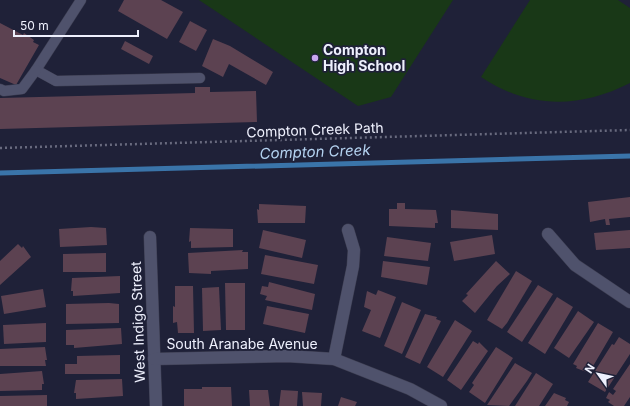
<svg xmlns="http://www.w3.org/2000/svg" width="630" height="406" font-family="Inter,sans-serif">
<rect width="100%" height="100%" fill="#1f2138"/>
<g fill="#193817">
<polygon points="199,0 453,0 391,97 358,106"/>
<path d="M530,0H618L630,8V83C579,109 529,109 481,77Z"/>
</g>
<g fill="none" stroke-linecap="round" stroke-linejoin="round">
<polyline stroke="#3a74a9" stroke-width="5" points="0,173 630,156"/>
</g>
<g fill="#5c4251">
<polygon points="124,0 161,0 183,12 167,39 118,11"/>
<polygon points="190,21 207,30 196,51 179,42"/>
<polygon points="0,23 23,35 24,33 34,40 33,42 39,45 16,85 0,78"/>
<polygon points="213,39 230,46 273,72 266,85 229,64 223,77 202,66"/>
<polygon points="125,41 153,56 149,64 121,49"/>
<polygon points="195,87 210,87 210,92 256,91 257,122 0,129 0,98 195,93"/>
<polygon points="630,197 630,217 609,219 610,225 606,225 605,219 590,222 588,202"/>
<polygon points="397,203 405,203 405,209 436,210 438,223 435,223 435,228 389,226 389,209 397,209"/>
<polygon points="259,204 306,206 305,223 258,223 257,209 259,210"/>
<polygon points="451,210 498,214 498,230 451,228"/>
<polygon points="91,227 106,228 107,245 60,247 59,229"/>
<polygon points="190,228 233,229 233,247 191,248 191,241 189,242"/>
<polygon points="263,230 306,240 302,258 259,248"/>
<polygon points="630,230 630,248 596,250 594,233"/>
<polygon points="492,235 495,254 454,261 450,242"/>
<polygon points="387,237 431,243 428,261 384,256"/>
<polygon points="18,244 22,248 23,246 31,257 0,285 0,261"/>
<polygon points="243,250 242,252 248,252 248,269 211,271 211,274 189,273 188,253"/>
<polygon points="106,253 106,272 63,272 63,254"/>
<polygon points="265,255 318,265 314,284 261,274"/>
<polygon points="383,261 430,267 427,285 381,277"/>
<polygon points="496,261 510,274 497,286 475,313 462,301 468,295 466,294"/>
<polygon points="516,271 532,281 507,323 502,329 487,320"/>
<polygon points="120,276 120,293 73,296 73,291 71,291 72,278"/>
<polygon points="269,282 315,294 312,310 265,300 267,296 260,294 262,286 268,287"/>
<polygon points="225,283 245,283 245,330 226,330"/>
<polygon points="538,285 553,294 522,342 507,332"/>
<polygon points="175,286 193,286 194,333 178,333 177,322 173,323 173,306 175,307"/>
<polygon points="219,287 221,330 203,331 202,288"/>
<polygon points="43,289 46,307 4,314 1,296"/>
<polygon points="378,290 396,297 380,338 362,331 371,310 364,307 367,291 376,295"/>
<polygon points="557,297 573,307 545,354 528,343"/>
<polygon points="402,302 421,310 402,354 384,346"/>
<polygon points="109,303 119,304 119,323 66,324 66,304"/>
<polygon points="267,306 309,314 305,333 263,324"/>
<polygon points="578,311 594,322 569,358 554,348"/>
<polygon points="425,314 437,317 436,319 441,321 420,364 405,357"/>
<polygon points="455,320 472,331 443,377 427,367"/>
<polygon points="46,323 46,342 4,344 3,325"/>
<polygon points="598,323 613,332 589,373 576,368 577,366 573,364"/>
<polygon points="121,328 122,344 74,348 74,345 66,345 66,330"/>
<polygon points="619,337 630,344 630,354 605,392 588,382 612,344 614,345"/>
<polygon points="473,341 478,344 479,342 488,351 461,390 447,380"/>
<polygon points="45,347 47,360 45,360 46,366 0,366 0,349"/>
<polygon points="496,347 513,358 485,403 469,392 474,385 472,383"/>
<polygon points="120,355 120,374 65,374 65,364 77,364 77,356"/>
<polygon points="515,363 532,373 527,381 509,406 487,405"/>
<polygon points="630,364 630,397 624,406 614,406 608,402 610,400 606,398 609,392 613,395 616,391 613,389"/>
<polygon points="42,371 44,384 42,384 42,390 0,391 0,374"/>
<polygon points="536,373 553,384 539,406 515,406"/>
<polygon points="122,379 123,396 76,399 76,393 74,393 76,380"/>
<polygon points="202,387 231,387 232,406 184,406 184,389 202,389"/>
<polygon points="249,390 268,390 270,406 250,406"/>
<polygon points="281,390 298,391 297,406 279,406"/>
<polygon points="302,392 322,393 321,406 303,406"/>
<polygon points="554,393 566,398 565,400 569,402 567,406 545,406"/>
<polygon points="47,395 47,406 0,406 0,396"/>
<polygon points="341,397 357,402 355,406 338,406"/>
</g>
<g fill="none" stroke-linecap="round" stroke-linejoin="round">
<g stroke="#3c3d50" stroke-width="11">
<g id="lane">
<polyline points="81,0 36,70 56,81 200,78"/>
<polyline points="0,89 4,91 22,89 36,70"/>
</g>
</g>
<g stroke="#3c3d50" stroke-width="13">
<g id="street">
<polyline points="548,234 575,265 630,302"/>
<polyline points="150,237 156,406"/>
<polyline points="154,359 287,356 334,359 410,389 441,406"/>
<polyline points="334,359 353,266 354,250 348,230"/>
</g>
</g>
<polyline stroke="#686a7e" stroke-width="2.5" stroke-dasharray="2 3" stroke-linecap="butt" points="0,148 630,130"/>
<use href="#lane" stroke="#4f526c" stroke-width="10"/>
<use href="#street" stroke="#4f526c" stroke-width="12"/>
</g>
<circle fill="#c8a6ef" stroke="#1f2138" stroke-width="1.5" cx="315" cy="58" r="4"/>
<g text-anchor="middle" stroke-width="3.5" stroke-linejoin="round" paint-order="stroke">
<g font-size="14" font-weight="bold" fill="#eef0fd" stroke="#1f2138" text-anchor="start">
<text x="323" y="55">Compton<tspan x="323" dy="16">High School</tspan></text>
</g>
<g font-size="14" fill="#eef0fd" stroke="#1f2138">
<text transform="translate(315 130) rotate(-2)" y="5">Compton Creek Path</text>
<text transform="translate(138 322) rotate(-92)" y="5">West Indigo Street</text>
<text x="242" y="349">South Aranabe Avenue</text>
</g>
<g font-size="15" font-style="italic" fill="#b4d2f0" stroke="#1f2138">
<text transform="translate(315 152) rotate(-2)" y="5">Compton Creek</text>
</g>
</g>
<g transform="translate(598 374) rotate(303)" stroke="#1f2138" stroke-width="3" paint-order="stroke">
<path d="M0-3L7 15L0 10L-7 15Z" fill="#eef0fd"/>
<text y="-6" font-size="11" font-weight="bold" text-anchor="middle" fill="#eef0fd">N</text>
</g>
<path d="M14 30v6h124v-6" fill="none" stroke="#eef0fd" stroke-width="2"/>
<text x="20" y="30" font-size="12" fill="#eef0fd" stroke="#1f2138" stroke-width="3" paint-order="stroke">50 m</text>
</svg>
